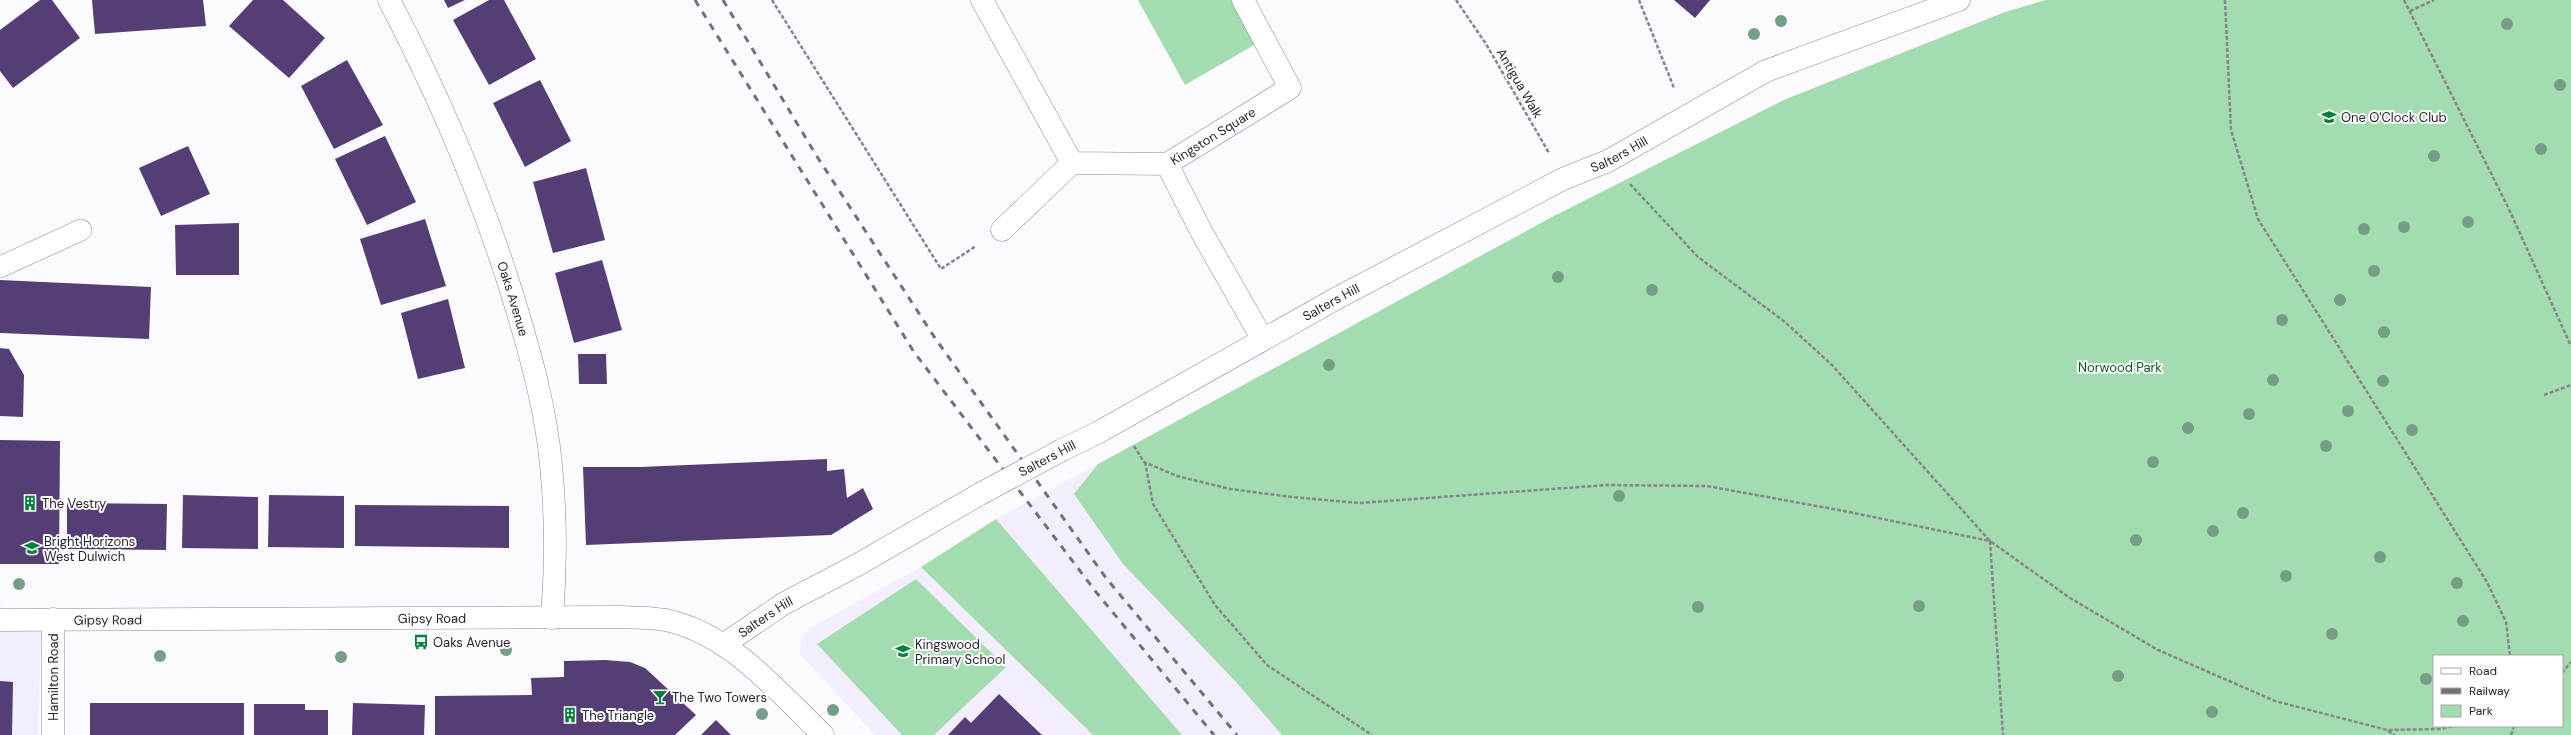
<svg xmlns="http://www.w3.org/2000/svg" width="2571" height="735" font-family="'DM Sans',sans-serif">
<rect width="100%" height="100%" fill="#fbfafe"/>
<g fill="#f3edfe">
<polygon points="1098,464 1313,735 875,735 800,654 801,639 810,628 921,567 996,519"/>
<polygon points="0,606 41,633 38,735 0,735"/>
</g>
<g fill="#a3ddaf" fill-rule="evenodd">
<polygon points="1138,0 1231,0 1256,44 1185,85"/>
<path d="M2046,0H2571V735H1282L1236,682L1123,564L1074,494L1098,464L1552,217L1786,99L2005,12ZM2434,656H2562V726H2434Z"/>
<polygon points="996,519 1182,735 1093,735 921,567"/>
<polygon points="916,579 1006,667 934,735 902,735 817,644"/>
</g>
<g fill="#553e76">
<polygon points="40,0 52,0 80,38 13,88 0,71 0,30"/>
<polygon points="92,0 203,0 206,26 95,34"/>
<polygon points="253,0 283,0 325,38 289,78 229,26"/>
<polygon points="444,0 465,0 448,8"/>
<polygon points="489,0 504,0 536,59 489,85 453,20"/>
<polygon points="1674,0 1710,0 1695,18"/>
<polygon points="347,60 383,125 334,149 301,86"/>
<polygon points="540,80 571,141 525,167 493,103"/>
<polygon points="385,136 416,202 367,225 335,159"/>
<polygon points="188,146 210,194 161,216 139,168"/>
<polygon points="586,168 605,240 553,253 533,182"/>
<polygon points="425,219 446,286 381,305 360,239"/>
<polygon points="239,223 239,275 176,275 175,225"/>
<polygon points="602,260 622,330 574,343 555,273"/>
<polygon points="0,280 151,287 149,339 0,333"/>
<polygon points="448,299 465,368 418,379 401,313"/>
<polygon points="0,348 9,349 24,375 23,417 0,416"/>
<polygon points="578,354 606,354 607,384 579,384"/>
<polygon points="0,440 60,441 59,564 0,564"/>
<polygon points="827,459 827,471 844,469 847,498 863,488 873,509 831,535 586,545 583,467 640,467"/>
<polygon points="183,495 258,497 258,549 182,548"/>
<polygon points="269,495 344,496 344,548 268,547"/>
<polygon points="67,503 167,504 166,550 67,549"/>
<polygon points="355,505 509,506 509,548 355,546"/>
<polygon points="605,660 630,662 645,668 696,715 675,735 435,735 435,696 532,695 531,678 564,677 564,661"/>
<polygon points="0,681 13,682 12,735 0,735"/>
<polygon points="999,694 1042,735 948,735 965,717 971,723"/>
<rect x="90" y="703" width="154" height="32"/>
<polygon points="353,703 425,705 424,735 352,735"/>
<polygon points="254,704 305,704 305,710 328,710 328,735 254,735"/>
<polygon points="716,720 731,735 701,735"/>
</g>
<g fill="none" stroke-linecap="round" stroke-linejoin="round">
<g stroke="#8c8699" stroke-width="22">
<polyline id="lane" points="0,267 81,230"/>
</g>
<g stroke="#8c8699" stroke-width="23">
<g id="street">
<path id="s1" d="M389,0C439,96 482,196 514,300C530,353 546,409 551,465C556,515 556,568 552,618"/>
<path id="s2" d="M982,0L1072,163L1167,164L1290,88L1243,0"/>
<polyline points="1167,164 1202,233 1263,340"/>
<polyline points="1002,230 1072,163"/>
<polyline points="53,619 53,735"/>
</g>
</g>
<g stroke="#8c8699" stroke-width="23">
<g id="secondary">
<path id="s3" d="M1062,450L1099,432L1339,297L1563,179L1608,161L1766,71L1959,0"/>
<path id="s4" d="M0,620L620,617C638,618 657,617 674,622C735,639 779,693 823,735"/>
<path id="s5" d="M723,645L783,604L859,564L980,494"/>
</g>
</g>
<g stroke="#88868d" stroke-width="2.5" stroke-dasharray="4 2" stroke-linecap="butt">
<polyline points="772,0 941,269 976,246"/>
<polyline points="1456,0 1486,44 1549,153"/>
<polyline points="1639,0 1674,88"/>
<polyline points="2225,0 2231,130 2258,219 2487,582 2506,622 2510,656"/>
<polyline points="2404,0 2508,207 2571,346"/>
<polyline points="2410,11 2434,0"/>
<polyline points="1630,184 1698,257 1785,322 1832,365 1990,541 2070,598 2158,650 2275,701 2387,730 2438,729 2456,726"/>
<polyline points="2544,395 2571,385"/>
<polyline points="1134,446 1144,462 1177,476 1230,489 1292,497 1359,503 1607,485 1707,486 1844,511 1990,541 2003,735"/>
<polyline points="1145,462 1153,504 1215,605 1267,665 1372,735"/>
<polyline points="2562,673 2571,662"/>
<polyline points="2388,731 2395,735"/>
<polyline points="2511,735 2514,726"/>
</g>
<use href="#lane" stroke="#fff" stroke-width="21"/>
<use href="#street" stroke="#fff" stroke-width="22"/>
<use href="#secondary" stroke="#fff" stroke-width="22"/>
<g stroke="#747178" stroke-width="3" stroke-dasharray="7 7" stroke-linecap="butt">
<polyline points="695,0 914,352 1096,592 1214,735"/>
<polyline points="723,0 816,155 935,338 1106,578 1237,735"/>
</g>
<g stroke="#8c8699" stroke-width="23" stroke-linecap="butt">
<polyline id="secondary-bridge" points="980,494 1062,450"/>
</g>
<use href="#secondary-bridge" stroke="#fff" stroke-width="22"/>
</g>
<g fill="#769e87">
<circle cx="1781" cy="21" r="6"/>
<circle cx="2507" cy="24" r="6"/>
<circle cx="1754" cy="34" r="6"/>
<circle cx="2560" cy="85" r="6"/>
<circle cx="2541" cy="149" r="6"/>
<circle cx="2434" cy="156" r="6"/>
<circle cx="2468" cy="222" r="6"/>
<circle cx="2404" cy="227" r="6"/>
<circle cx="2364" cy="229" r="6"/>
<circle cx="2374" cy="271" r="6"/>
<circle cx="1558" cy="277" r="6"/>
<circle cx="1652" cy="290" r="6"/>
<circle cx="2340" cy="300" r="6"/>
<circle cx="2282" cy="320" r="6"/>
<circle cx="2384" cy="332" r="6"/>
<circle cx="1329" cy="365" r="6"/>
<circle cx="2273" cy="380" r="6"/>
<circle cx="2383" cy="381" r="6"/>
<circle cx="2348" cy="411" r="6"/>
<circle cx="2249" cy="414" r="6"/>
<circle cx="2188" cy="428" r="6"/>
<circle cx="2412" cy="430" r="6"/>
<circle cx="2326" cy="446" r="6"/>
<circle cx="2153" cy="462" r="6"/>
<circle cx="1619" cy="496" r="6"/>
<circle cx="2243" cy="513" r="6"/>
<circle cx="2213" cy="531" r="6"/>
<circle cx="2136" cy="540" r="6"/>
<circle cx="2380" cy="557" r="6"/>
<circle cx="2286" cy="576" r="6"/>
<circle cx="2457" cy="583" r="6"/>
<circle cx="19" cy="584" r="6"/>
<circle cx="1919" cy="606" r="6"/>
<circle cx="1698" cy="607" r="6"/>
<circle cx="2463" cy="621" r="6"/>
<circle cx="2332" cy="634" r="6"/>
<circle cx="506" cy="650" r="6"/>
<circle cx="160" cy="656" r="6"/>
<circle cx="341" cy="657" r="6"/>
<circle cx="2118" cy="676" r="6"/>
<circle cx="2426" cy="679" r="6"/>
<circle cx="833" cy="710" r="6"/>
<circle cx="2212" cy="712" r="6"/>
<circle cx="762" cy="714" r="6"/>
</g>
<defs>
<g id="school-bare" transform="scale(1.2)"><path d="M0-5L7-2L0 1L-7-2ZM-4 1L0 2.5L4 1V4Q0 6-4 4Z" fill="#00813b" stroke="#fff" stroke-width="2.5" paint-order="stroke"/></g>
<g id="building-bare" transform="scale(1.2)"><path d="M-4-6H4V6H1V3H-1V6H-4ZM-2.5-4.3h1.7v1.8h-1.7ZM.8-4.3h1.7v1.8H.8ZM-2.5-1h1.7V.8h-1.7ZM.8-1h1.7V.8H.8Z" fill="#00813b" stroke="#fff" stroke-width="2.5" paint-order="stroke"/></g>
<g id="bus-bare" transform="scale(1.2)"><path d="M-5-6H5V4H4V6H2V4H-2V6H-4V4H-5ZM-3.5-4V0h7V-4ZM-3.5 1.2v1.5H-2V1.2ZM2 1.2v1.5H3.5V1.2Z" fill="#00813b" stroke="#fff" stroke-width="2.5" paint-order="stroke"/></g>
<g id="bar-bare" transform="scale(1.2)"><path d="M-6-5H6L.8 .8V4.5H3.5V6h-7V4.5H-.8V.8Z" fill="#00813b" stroke="#fff" stroke-width="2.5" paint-order="stroke"/></g>
</defs>
<g fill-rule="evenodd">
<use href="#school-bare" x="2329" y="117"/>
<use href="#building-bare" x="30" y="503"/>
<use href="#school-bare" x="32" y="548"/>
<use href="#bus-bare" x="421" y="642"/>
<use href="#school-bare" x="903" y="651"/>
<use href="#bar-bare" x="660" y="697"/>
<use href="#building-bare" x="570" y="715"/>
</g>
<g text-anchor="middle" stroke-width="4" stroke-linejoin="round" paint-order="stroke">
<g font-size="13" fill="#26232b" stroke="#fff">
<text transform="translate(1520 83) rotate(60)" y="5">Antigua Walk</text>
<text dy="5" stroke="none"><textPath href="#s2" startOffset="335">Kingston Square</textPath></text>
<text dy="5" stroke="none"><textPath href="#s3" startOffset="631">Salters Hill</textPath></text>
<text dy="5" stroke="none"><textPath href="#s1" startOffset="324">Oaks Avenue</textPath></text>
<text dy="5" stroke="none"><textPath href="#s3" startOffset="307">Salters Hill</textPath></text>
<text transform="translate(1047 458) rotate(-28)" y="5">Salters Hill</text>
<text dy="5" stroke="none"><textPath href="#s5" startOffset="51">Salters Hill</textPath></text>
<text dy="5" stroke="none"><textPath href="#s4" startOffset="432">Gipsy Road</textPath></text>
<text dy="5" stroke="none"><textPath href="#s4" startOffset="108">Gipsy Road</textPath></text>
<text transform="translate(53 677) rotate(-90)" y="5">Hamilton Road</text>
</g>
<g font-size="13" fill="#26232b" stroke="#fff" text-anchor="start">
<text x="2341" y="122">One O'Clock Club</text>
<text x="42" y="508">The Vestry</text>
<text x="44" y="546">Bright Horizons<tspan x="44" dy="15">West Dulwich</tspan></text>
<text x="433" y="647">Oaks Avenue</text>
<text x="915" y="649">Kingswood<tspan x="915" dy="15">Primary School</tspan></text>
<text x="672" y="702">The Two Towers</text>
<text x="582" y="720">The Triangle</text>
</g>
<g font-size="13" fill="#0a5326" stroke="#fff">
<text x="2120" y="372">Norwood Park</text>
</g>
</g>
<rect x="2433" y="655" width="130" height="72" fill="#ffffff" stroke="#a8a7aa"/>
<rect x="2441" y="668" width="20" height="6" fill="#ffffff" stroke="#a8a7aa"/>
<text x="2469" y="675" font-size="12" fill="#26232b">Road</text>
<rect x="2441" y="688" width="20" height="6" fill="#747178" stroke="#a8a7aa"/>
<text x="2469" y="695" font-size="12" fill="#26232b">Railway</text>
<rect x="2441" y="705" width="20" height="12" fill="#a3ddaf" stroke="#a8a7aa"/>
<text x="2469" y="715" font-size="12" fill="#26232b">Park</text>
</svg>
